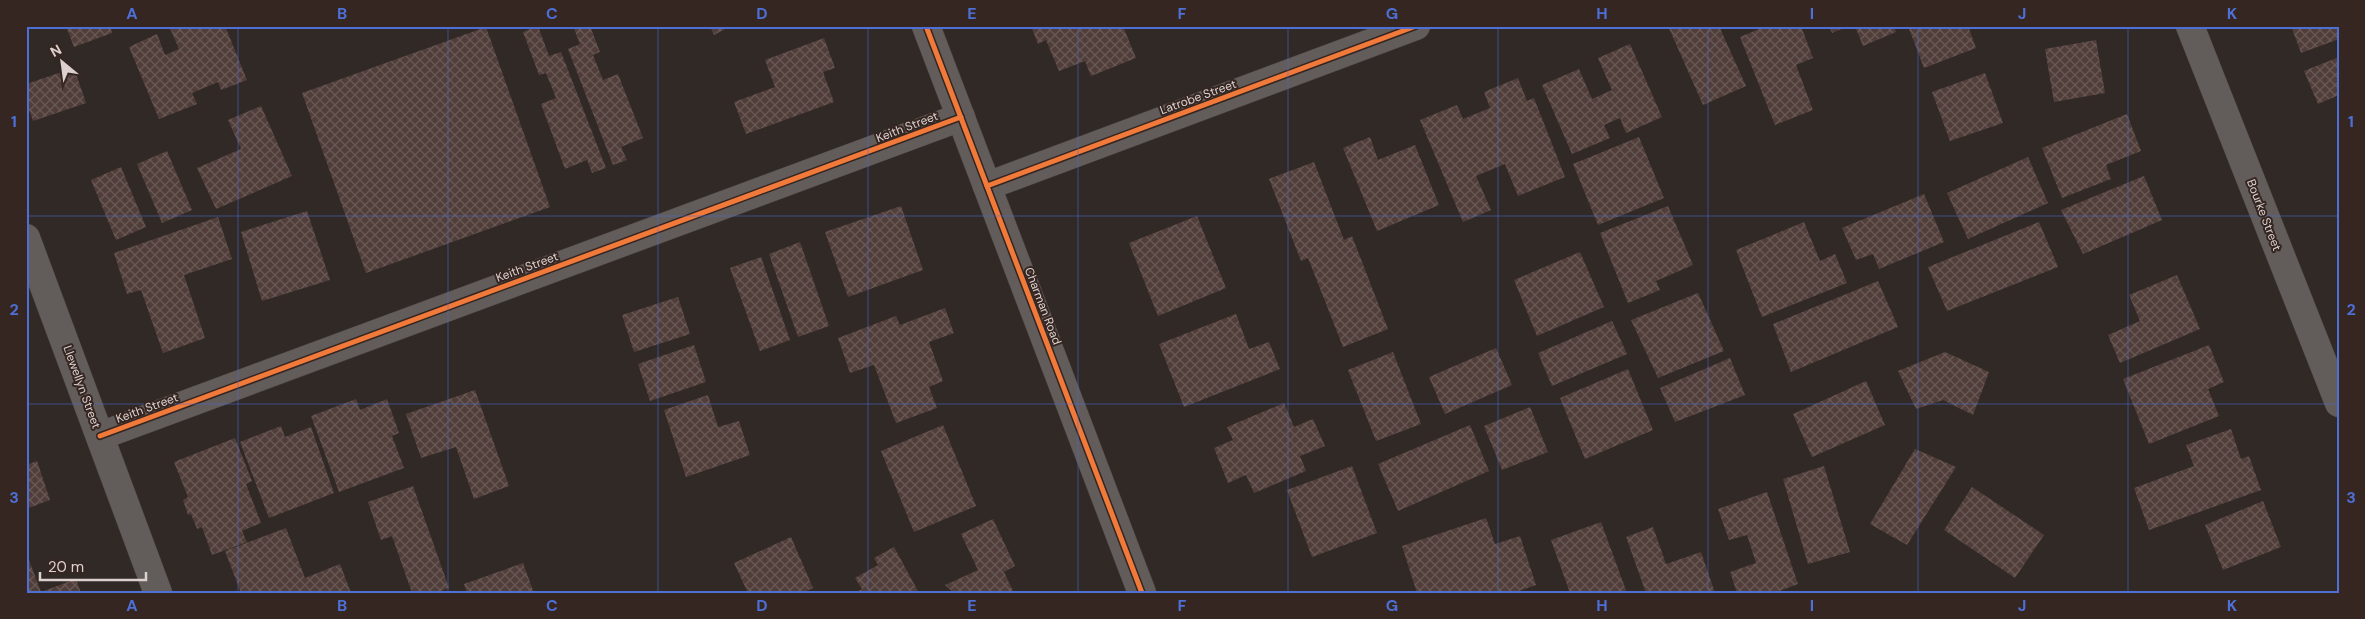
<svg xmlns="http://www.w3.org/2000/svg" width="2365" height="619" font-family="'DM Sans',sans-serif">
<defs>
<pattern id="building-cross-hatch" width="8" height="8" patternUnits="userSpaceOnUse" patternTransform="scale(1.25)"><rect width="8" height="8" fill="#513e3a"/><path d="M0 0l8 8M0 8l8-8" fill="none" stroke="#695955"/></pattern>
</defs>
<rect width="100%" height="100%" fill="#312926"/>
<g fill="url(#building-cross-hatch)">
<polygon points="66,26 110,26 112,33 74,47"/>
<polygon points="169,26 225,26 247,80 221,90 218,82 192,93 197,104 159,119 129,47 157,34 165,55 179,49"/>
<polygon points="538,26 549,56 561,52 606,168 592,173 587,160 565,169 541,104 556,98 546,73 539,75 523,32"/>
<polygon points="573,26 590,26 600,52 593,55 603,80 618,74 643,138 621,147 627,160 613,165 568,49 580,44"/>
<polygon points="710,26 731,26 714,35"/>
<polygon points="1031,26 1123,26 1136,58 1091,76 1085,61 1059,71 1046,40 1038,44"/>
<polygon points="1668,26 1719,26 1746,86 1703,105"/>
<polygon points="1766,26 1801,26 1813,58 1796,65 1813,110 1775,125 1740,37"/>
<polygon points="1829,26 1848,26 1832,33"/>
<polygon points="1855,26 1894,26 1896,32 1863,46"/>
<polygon points="1908,26 1968,26 1976,48 1924,68"/>
<polygon points="2291,26 2339,26 2339,39 2301,53"/>
<polygon points="486,27 550,207 366,273 302,93"/>
<polygon points="824,38 835,68 823,72 834,102 746,134 734,102 775,87 765,60"/>
<polygon points="2096,40 2105,93 2054,102 2045,49"/>
<polygon points="1630,44 1662,117 1626,133 1620,118 1604,125 1610,138 1572,154 1542,85 1579,69 1592,99 1612,90 1598,58"/>
<polygon points="2339,57 2339,95 2318,104 2304,71"/>
<polygon points="74,68 86,103 33,121 26,101 26,84"/>
<polygon points="1985,73 2003,123 1950,141 1932,92"/>
<polygon points="1518,78 1527,101 1534,98 1565,177 1518,196 1505,164 1476,176 1491,210 1463,222 1420,120 1457,105 1463,119 1490,108 1484,92"/>
<polygon points="261,106 292,176 216,209 197,168 241,149 228,120"/>
<polygon points="2127,114 2141,151 2106,165 2111,179 2062,198 2042,148"/>
<polygon points="1370,137 1378,160 1415,145 1439,205 1377,231 1343,148"/>
<polygon points="1639,137 1664,198 1598,225 1573,164"/>
<polygon points="167,151 192,210 162,223 137,164"/>
<polygon points="2028,157 2048,203 1968,239 1947,193"/>
<polygon points="1314,162 1344,240 1352,236 1388,329 1343,347 1308,258 1301,261 1269,179"/>
<polygon points="121,167 146,227 116,240 91,180"/>
<polygon points="2144,176 2162,220 2083,254 2061,210"/>
<polygon points="1924,194 1944,242 1879,269 1873,254 1856,260 1842,228"/>
<polygon points="901,206 923,270 848,297 825,232"/>
<polygon points="1668,206 1693,265 1656,281 1660,290 1628,303 1600,233"/>
<polygon points="307,211 330,280 262,301 241,232"/>
<polygon points="1197,216 1226,288 1158,316 1129,243"/>
<polygon points="218,217 232,259 184,275 205,338 163,353 141,290 127,294 114,253"/>
<polygon points="1804,222 1820,261 1835,254 1847,283 1762,317 1736,250"/>
<polygon points="2039,222 2058,267 1947,311 1928,267"/>
<polygon points="800,242 829,326 798,337 769,254"/>
<polygon points="1580,252 1604,307 1537,336 1514,280"/>
<polygon points="761,257 790,340 760,351 730,268"/>
<polygon points="2177,275 2200,329 2120,363 2108,335 2140,321 2129,295"/>
<polygon points="1878,281 1898,327 1791,372 1773,324"/>
<polygon points="1698,293 1724,351 1658,378 1631,320"/>
<polygon points="678,297 690,334 634,352 622,315"/>
<polygon points="945,308 954,333 929,342 943,381 929,387 937,408 896,423 874,365 850,373 838,338 896,316 900,325"/>
<polygon points="1236,314 1249,349 1269,342 1280,369 1184,407 1159,344"/>
<polygon points="1612,321 1627,354 1552,386 1538,353"/>
<polygon points="694,345 706,382 650,401 638,364"/>
<polygon points="2209,345 2224,382 2208,389 2219,416 2149,444 2123,379"/>
<polygon points="1496,348 1512,385 1445,414 1429,377"/>
<polygon points="1393,352 1421,424 1376,441 1348,370"/>
<polygon points="1945,352 1989,372 1973,415 1943,400 1916,409 1898,371"/>
<polygon points="1730,358 1745,395 1675,422 1660,388"/>
<polygon points="1628,369 1653,430 1585,459 1560,398"/>
<polygon points="1866,381 1885,425 1812,457 1793,414"/>
<polygon points="475,390 509,486 474,499 456,447 421,458 406,414"/>
<polygon points="708,395 718,427 739,421 750,455 686,477 664,410"/>
<polygon points="356,399 360,410 387,399 399,433 392,436 404,468 339,492 311,416"/>
<polygon points="1284,403 1294,427 1313,419 1325,446 1300,456 1306,471 1254,493 1246,475 1228,483 1214,448 1233,440 1227,427"/>
<polygon points="1530,407 1548,452 1502,470 1484,426"/>
<polygon points="943,425 976,506 914,532 881,451"/>
<polygon points="1470,425 1489,471 1398,511 1378,464"/>
<polygon points="281,426 285,437 311,427 334,493 269,518 240,442"/>
<polygon points="2231,429 2241,459 2249,456 2261,490 2149,530 2134,488 2194,466 2186,445"/>
<polygon points="235,438 252,481 246,484 261,523 242,531 247,542 212,555 202,527 197,529 191,514 188,515 183,500 188,497 174,462"/>
<polygon points="1915,449 1956,467 1907,545 1870,524"/>
<polygon points="37,461 50,500 26,509 26,465"/>
<polygon points="1352,466 1377,533 1312,557 1287,490"/>
<polygon points="1824,466 1850,552 1808,564 1783,479"/>
<polygon points="413,486 449,588 436,593 412,593 392,536 381,540 368,502"/>
<polygon points="1972,487 2044,535 2015,578 1944,530"/>
<polygon points="1767,492 1798,584 1774,593 1737,593 1730,572 1756,563 1747,535 1729,540 1718,509"/>
<polygon points="2263,501 2281,547 2223,570 2205,525"/>
<polygon points="1486,518 1495,544 1520,536 1536,585 1513,593 1417,593 1402,546"/>
<polygon points="993,519 1015,566 1004,572 1014,593 954,593 945,585 978,570 961,534"/>
<polygon points="1601,522 1627,593 1570,593 1551,540"/>
<polygon points="1653,527 1666,564 1701,552 1715,593 1646,593 1626,537"/>
<polygon points="286,528 305,578 340,564 351,593 241,593 225,551"/>
<polygon points="791,537 813,588 802,593 748,593 734,563"/>
<polygon points="894,547 919,593 855,593 862,589 855,578 878,565 874,558"/>
<polygon points="26,552 41,592 76,579 81,593 26,593"/>
<polygon points="523,563 534,593 467,593 464,584"/>
</g>
<g fill="none" stroke-linecap="round" stroke-linejoin="round">
<g stroke="#4b4442" stroke-width="29">
<g id="street">
<polyline points="2190,26 2339,403"/>
<polyline points="26,238 158,593"/>
<polyline points="100,436 961,117"/>
</g>
</g>
<g stroke="#4b4442" stroke-width="29">
<g id="secondary">
<polyline points="926,26 1142,593"/>
<polyline points="987,186 1416,26"/>
</g>
</g>
<use href="#street" stroke="#625c5a" stroke-width="28"/>
<use href="#secondary" stroke="#625c5a" stroke-width="28"/>
<g stroke="#352622" stroke-width="8">
<g id="cycleway">
<polyline points="926,26 1142,593"/>
<polyline points="987,186 1416,26"/>
<polyline points="100,436 961,117"/>
</g>
</g>
<use href="#cycleway" stroke="#f17a3a" stroke-width="5"/>
</g>
<path fill="none" stroke="#4d6fd6" stroke-width="1" stroke-opacity="0.55" d="M238,26V593M448,26V593M658,26V593M868,26V593M1078,26V593M1288,26V593M1498,26V593M1708,26V593M1918,26V593M2128,26V593M26,216H2339M26,404H2339"/>
<g text-anchor="middle" stroke-width="4" stroke-linejoin="round" paint-order="stroke">
<g font-size="12" fill="#dcd1cf" stroke="#352622">
<text transform="translate(1198 97) rotate(-20)" y="4">Latrobe Street</text>
<text transform="translate(907 127) rotate(-21)" y="4">Keith Street</text>
<text transform="translate(2264 215) rotate(69)" y="4">Bourke Street</text>
<text transform="translate(527 267) rotate(-20)" y="4">Keith Street</text>
<text transform="translate(1043 306) rotate(69)" y="4">Charman Road</text>
<text transform="translate(82 387) rotate(70)" y="4">Llewellyn Street</text>
<text transform="translate(147 408) rotate(-20)" y="4">Keith Street</text>
</g>
</g>
<rect width="2365" height="619" fill="none" stroke="#352622" stroke-width="55"/>
<g transform="translate(62 62) rotate(331)" stroke="#352622" stroke-width="4" paint-order="stroke">
<path d="M0-4L9 19L0 12L-9 19Z" fill="#dcd1cf"/>
<text y="-8" font-size="14" font-weight="bold" text-anchor="middle" fill="#dcd1cf">N</text>
</g>
<path d="M40 572v8h106v-8" fill="none" stroke="#dcd1cf" stroke-width="2.5"/>
<text x="48" y="572" font-size="15" fill="#dcd1cf" stroke="#352622" stroke-width="4" paint-order="stroke">20 m</text>
<rect x="28" y="28" width="2310" height="564" fill="none" stroke="#4d6fd6" stroke-width="2"/>
<g font-size="16" text-anchor="middle" font-weight="bold" fill="#4d6fd6">
<text x="132" y="19">A</text>
<text x="342" y="19">B</text>
<text x="552" y="19">C</text>
<text x="762" y="19">D</text>
<text x="972" y="19">E</text>
<text x="1182" y="19">F</text>
<text x="1392" y="19">G</text>
<text x="1602" y="19">H</text>
<text x="1812" y="19">I</text>
<text x="2022" y="19">J</text>
<text x="2232" y="19">K</text>
<text x="14" y="127">1</text>
<text x="2351" y="127">1</text>
<text x="14" y="315">2</text>
<text x="2351" y="315">2</text>
<text x="14" y="503">3</text>
<text x="2351" y="503">3</text>
<text x="132" y="611">A</text>
<text x="342" y="611">B</text>
<text x="552" y="611">C</text>
<text x="762" y="611">D</text>
<text x="972" y="611">E</text>
<text x="1182" y="611">F</text>
<text x="1392" y="611">G</text>
<text x="1602" y="611">H</text>
<text x="1812" y="611">I</text>
<text x="2022" y="611">J</text>
<text x="2232" y="611">K</text>
</g>
</svg>
